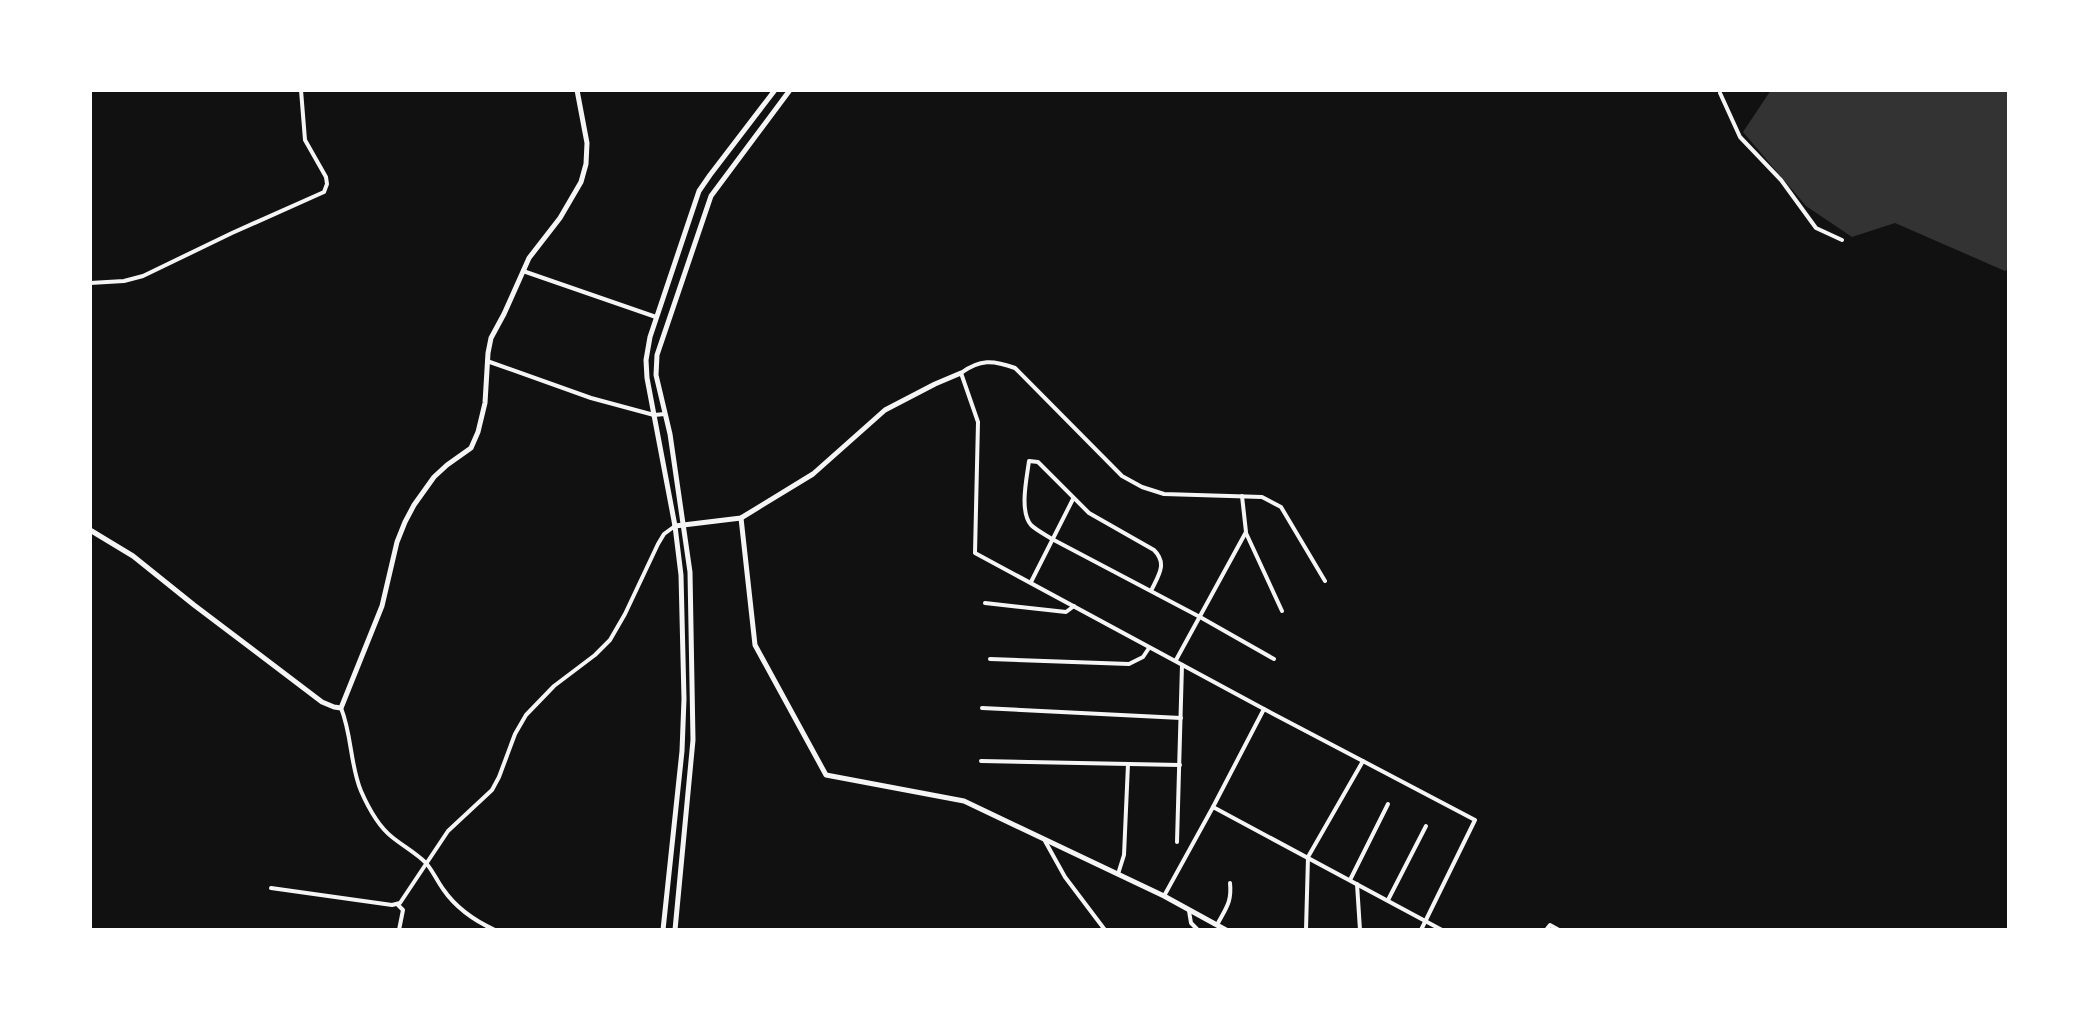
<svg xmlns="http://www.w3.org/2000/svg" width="2099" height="1020" font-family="Jost,sans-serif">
<rect width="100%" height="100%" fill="#111"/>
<polygon fill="#333" points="1771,90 2009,90 2009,269 2005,271 1895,223 1852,237 1806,206 1743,132"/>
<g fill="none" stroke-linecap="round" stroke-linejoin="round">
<g stroke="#f5f5f5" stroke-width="4">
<polyline points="1720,93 1740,137 1781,180 1816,228 1842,240"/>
<polyline points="523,271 656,317"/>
<polyline points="90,283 124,281 143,276 232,233 324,192 327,184 326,177 305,140 301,90"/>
<polyline points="487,361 591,398 654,415 665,414"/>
<polyline points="1246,533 1282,611"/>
<path d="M1325,581L1281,507L1262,497L1164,494L1142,487L1122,476L1015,368C993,360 980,359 961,373L978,422L975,553L1264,709L1213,807L1442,930"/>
<polyline points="1031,582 1073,499"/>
<path d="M1151,591C1158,576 1168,564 1154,550L1089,513L1038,462L1029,461C1027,477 1019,511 1031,525C1036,530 1046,535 1052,539L1200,617L1274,659"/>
<polyline points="985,603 1066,612 1074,606"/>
<polyline points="990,659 1129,664 1143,657 1149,648"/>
<polyline points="1176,660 1246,532 1242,496"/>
<path d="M341,708C352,735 350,765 361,791C368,807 378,826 392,837C403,846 416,853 426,863C433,871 437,881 443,889C456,908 475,921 495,930"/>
<polyline points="982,708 1181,718"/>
<polyline points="1264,709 1475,820 1421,930"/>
<polyline points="981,761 1180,765"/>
<polyline points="1045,841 1065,877 1105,930"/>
<polyline points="1177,842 1182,665"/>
<polyline points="1118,874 1124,855 1128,764"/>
<polyline points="1350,880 1388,804"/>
<polyline points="1357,884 1360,930"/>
<polyline points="271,888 392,905 400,903 448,831 492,790 499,777 515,734 526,715 554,686 595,655 610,640 625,614 658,544 664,534 675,526"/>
<polyline points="1164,896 1213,807"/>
<polyline points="1388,900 1426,826"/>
<polyline points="398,905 403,910 399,930"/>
<polyline points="1189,911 1191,923 1198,930"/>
<path d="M1217,925C1226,908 1232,902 1230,883"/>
<polyline points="1306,930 1308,857 1363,761"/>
<polyline points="1546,930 1550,925 1559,930"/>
</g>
<g stroke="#f5f5f5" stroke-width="5">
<polyline points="741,518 755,645 826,775 964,801 1164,896 1226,930"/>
<polyline points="675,526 741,518 813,474 885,410 935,384 961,373"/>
<polyline points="90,530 133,556 194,605 322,702 334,707 341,708 382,606 397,542 405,522 414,505 434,477 447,465 471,448 478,432 485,403 488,353 491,338 504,314 529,258 560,218 581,182 586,164 587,143 577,90"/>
<polyline points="663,930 682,751 684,699 681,575 675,526 647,378 646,360 650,337 699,191 710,175 775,90"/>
<polyline points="675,930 693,740 690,572 670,434 656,375 657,355 711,196 790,90"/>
</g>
</g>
<rect width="2099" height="1020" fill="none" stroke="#ffffff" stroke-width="184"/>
</svg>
